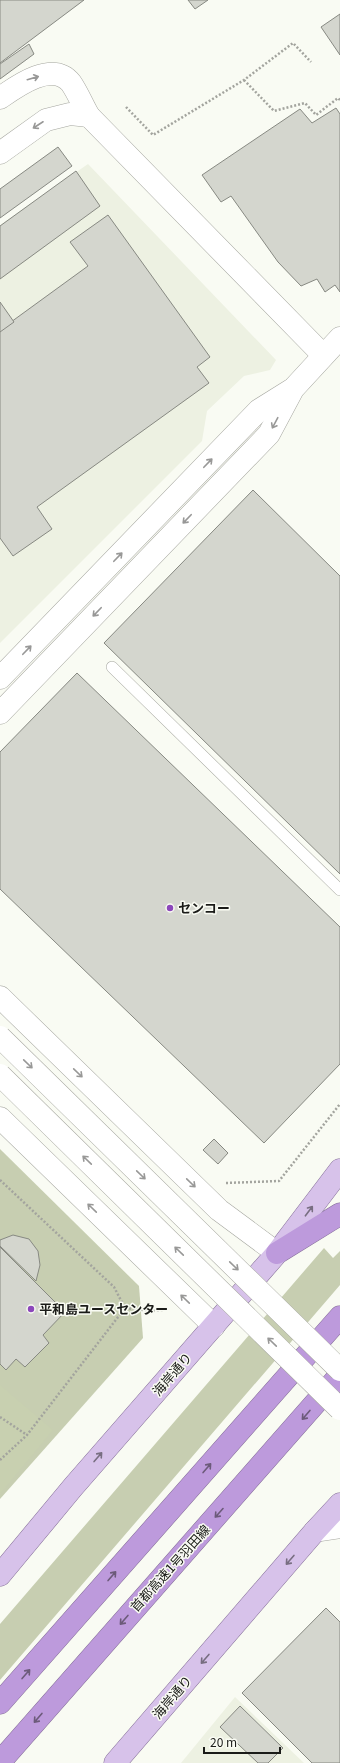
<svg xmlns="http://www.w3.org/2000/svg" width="340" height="1763" font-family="Georgia,'Noto Sans JP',serif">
<rect width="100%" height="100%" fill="#f9fbf3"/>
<g fill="#edf1e2">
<polygon points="88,164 276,360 270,370 244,376 207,411 202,441 0,643 0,225"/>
<polygon points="235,1697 304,1763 181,1763"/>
</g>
<g fill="#c7ceb1">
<polygon points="0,1149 139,1286 143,1338 0,1499"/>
<polygon points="324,1248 333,1258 340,1251 340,1285 0,1680 0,1624"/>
</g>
<polygon fill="#c8d0b0" points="0,1385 53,1430 0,1494"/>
<g fill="#d4d6ce" stroke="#878982">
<polygon points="0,0 84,0 0,63"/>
<polygon points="188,0 208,0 195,9"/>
<polygon points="340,14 340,55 321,27"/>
<polygon points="29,44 34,54 0,79 0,64"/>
<polygon points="336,108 340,114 340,292 335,285 325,292 317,279 301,286 278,262 231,196 221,202 202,175 300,109 312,123"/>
<polygon points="58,147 72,166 0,218 0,189"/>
<polygon points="76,171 100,206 0,279 0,226"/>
<polygon points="108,215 210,357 197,367 209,383 37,507 52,529 13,556 0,538 0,330 88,266 70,242"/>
<polygon points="0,302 14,322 0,332"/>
<polygon points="253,490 340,576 340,874 104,643"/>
<polygon points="77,673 340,927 340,1064 264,1143 0,889 0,752"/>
<polygon points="214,1139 228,1153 218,1164 203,1150"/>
<polygon points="13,1235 29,1239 38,1251 40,1265 36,1281 0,1246 0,1240"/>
<polygon points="0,1247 65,1312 43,1335 49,1343 25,1367 16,1359 6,1370 0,1364"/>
<polygon points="326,1608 340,1622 340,1763 312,1763 242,1693"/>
<polygon points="240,1706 283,1748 268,1763 258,1763 220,1727"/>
</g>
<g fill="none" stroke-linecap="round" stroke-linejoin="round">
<g stroke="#a5a69f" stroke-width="12">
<polyline id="service" points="112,667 340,890"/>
</g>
<g stroke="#a5a69f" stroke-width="23">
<g id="minor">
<path d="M0,98C17,86 53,60 71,83C78,93 83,106 89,116L323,355"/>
<polyline points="0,153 46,120 70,114 89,116"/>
<polyline points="0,678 259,410 291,390"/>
<polyline points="0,713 269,434 293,389 340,338"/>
<polyline points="0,997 219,1210 277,1253"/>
<polyline points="0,1118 214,1326"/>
<polyline points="315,1531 340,1527"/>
</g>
</g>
<g stroke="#846e97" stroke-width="23">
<g id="primary">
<polyline points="0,1575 73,1487 277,1253 340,1170"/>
<polyline points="115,1763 315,1531 340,1504"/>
</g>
</g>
<g stroke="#846e97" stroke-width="23">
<g id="motorway">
<polyline points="277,1253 340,1214"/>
<polyline points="0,1703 340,1317"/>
<polyline points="0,1762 340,1375"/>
</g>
</g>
<g stroke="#a3a49e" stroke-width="2.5" stroke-dasharray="2 2" stroke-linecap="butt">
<polyline points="244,80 274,111 305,103 316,115 338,98 340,100"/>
<polyline points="126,107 153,135 244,80 293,43 311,62"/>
<polyline points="0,1180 114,1287 125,1308"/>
<polyline points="226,1183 279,1181 340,1104"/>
<polyline points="125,1308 153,1311 163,1310"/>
<polyline points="0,1417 27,1435"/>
<polyline points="0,1460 27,1435 125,1308"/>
</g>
<use href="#service" stroke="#fff" stroke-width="11"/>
<use href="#minor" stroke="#fff" stroke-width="22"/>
<use href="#primary" stroke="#d7c2ea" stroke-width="22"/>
<use href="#motorway" stroke="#bd9adc" stroke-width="22"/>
<g stroke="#a5a69f" stroke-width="23" stroke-linecap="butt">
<g id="tertiary-bridge">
<polyline points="0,1037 340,1370"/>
<polyline points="0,1075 340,1409"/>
</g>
</g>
<use href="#tertiary-bridge" stroke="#fff" stroke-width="22"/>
</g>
<defs><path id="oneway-shaft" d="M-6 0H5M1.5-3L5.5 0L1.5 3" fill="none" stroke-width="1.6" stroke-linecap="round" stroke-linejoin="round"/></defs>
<g stroke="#989897">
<use href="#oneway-shaft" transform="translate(33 78) rotate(-16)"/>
<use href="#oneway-shaft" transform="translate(38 125) rotate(147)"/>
<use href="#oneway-shaft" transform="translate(275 423) rotate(118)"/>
<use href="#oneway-shaft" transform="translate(208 463) rotate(-46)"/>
<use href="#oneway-shaft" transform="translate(187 519) rotate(134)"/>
<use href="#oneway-shaft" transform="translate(118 557) rotate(-46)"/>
<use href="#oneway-shaft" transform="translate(97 612) rotate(134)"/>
<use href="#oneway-shaft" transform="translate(27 650) rotate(-46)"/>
<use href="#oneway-shaft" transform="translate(28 1064) rotate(44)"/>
<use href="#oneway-shaft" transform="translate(78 1073) rotate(44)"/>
<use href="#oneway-shaft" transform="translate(87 1160) rotate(-136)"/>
<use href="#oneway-shaft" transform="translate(141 1175) rotate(44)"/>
<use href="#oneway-shaft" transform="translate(191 1183) rotate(44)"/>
<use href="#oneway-shaft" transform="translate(92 1208) rotate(-136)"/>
<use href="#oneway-shaft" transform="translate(179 1251) rotate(-136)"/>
<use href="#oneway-shaft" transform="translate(234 1266) rotate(44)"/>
<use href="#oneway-shaft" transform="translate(185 1299) rotate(-136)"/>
<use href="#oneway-shaft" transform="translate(272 1342) rotate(-136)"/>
</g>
<g stroke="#786e81">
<use href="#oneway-shaft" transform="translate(309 1211) rotate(-53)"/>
<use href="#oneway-shaft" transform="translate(98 1457) rotate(-49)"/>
<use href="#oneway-shaft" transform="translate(290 1560) rotate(131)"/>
<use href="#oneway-shaft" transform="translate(205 1659) rotate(131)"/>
</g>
<g stroke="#6c5a7a">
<use href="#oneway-shaft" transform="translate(306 1415) rotate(131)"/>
<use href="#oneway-shaft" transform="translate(207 1468) rotate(-49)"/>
<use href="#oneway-shaft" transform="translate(219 1513) rotate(132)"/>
<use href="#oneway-shaft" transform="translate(112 1576) rotate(-49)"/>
<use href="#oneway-shaft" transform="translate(124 1620) rotate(131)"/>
<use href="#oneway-shaft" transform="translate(26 1674) rotate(-49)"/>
<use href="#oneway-shaft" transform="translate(38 1718) rotate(131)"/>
</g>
<g fill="#8c47bb" stroke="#f9fbf3" stroke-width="1.5">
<circle cx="170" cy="908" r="4"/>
<circle cx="31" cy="1309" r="4"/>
</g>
<g text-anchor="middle" stroke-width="3" stroke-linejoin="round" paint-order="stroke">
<g font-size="13" font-weight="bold" fill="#1a1b18" stroke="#f9fbf3" text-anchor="start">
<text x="178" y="913">センコー</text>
<text x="39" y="1314">平和島ユースセンター</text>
</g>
<g font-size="13" fill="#1a1b18" stroke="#f9fbf3">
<text transform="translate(172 1374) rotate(-49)" y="5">海岸通り</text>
<text transform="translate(170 1568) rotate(-48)" y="5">首都高速1号羽田線</text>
<text transform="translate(172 1697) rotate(-49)" y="5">海岸通り</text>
</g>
</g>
<path d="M204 1747v6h76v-6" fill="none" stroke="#1a1b18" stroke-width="2"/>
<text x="210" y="1747" font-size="12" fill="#1a1b18" stroke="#f9fbf3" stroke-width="3" paint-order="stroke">20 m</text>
</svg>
